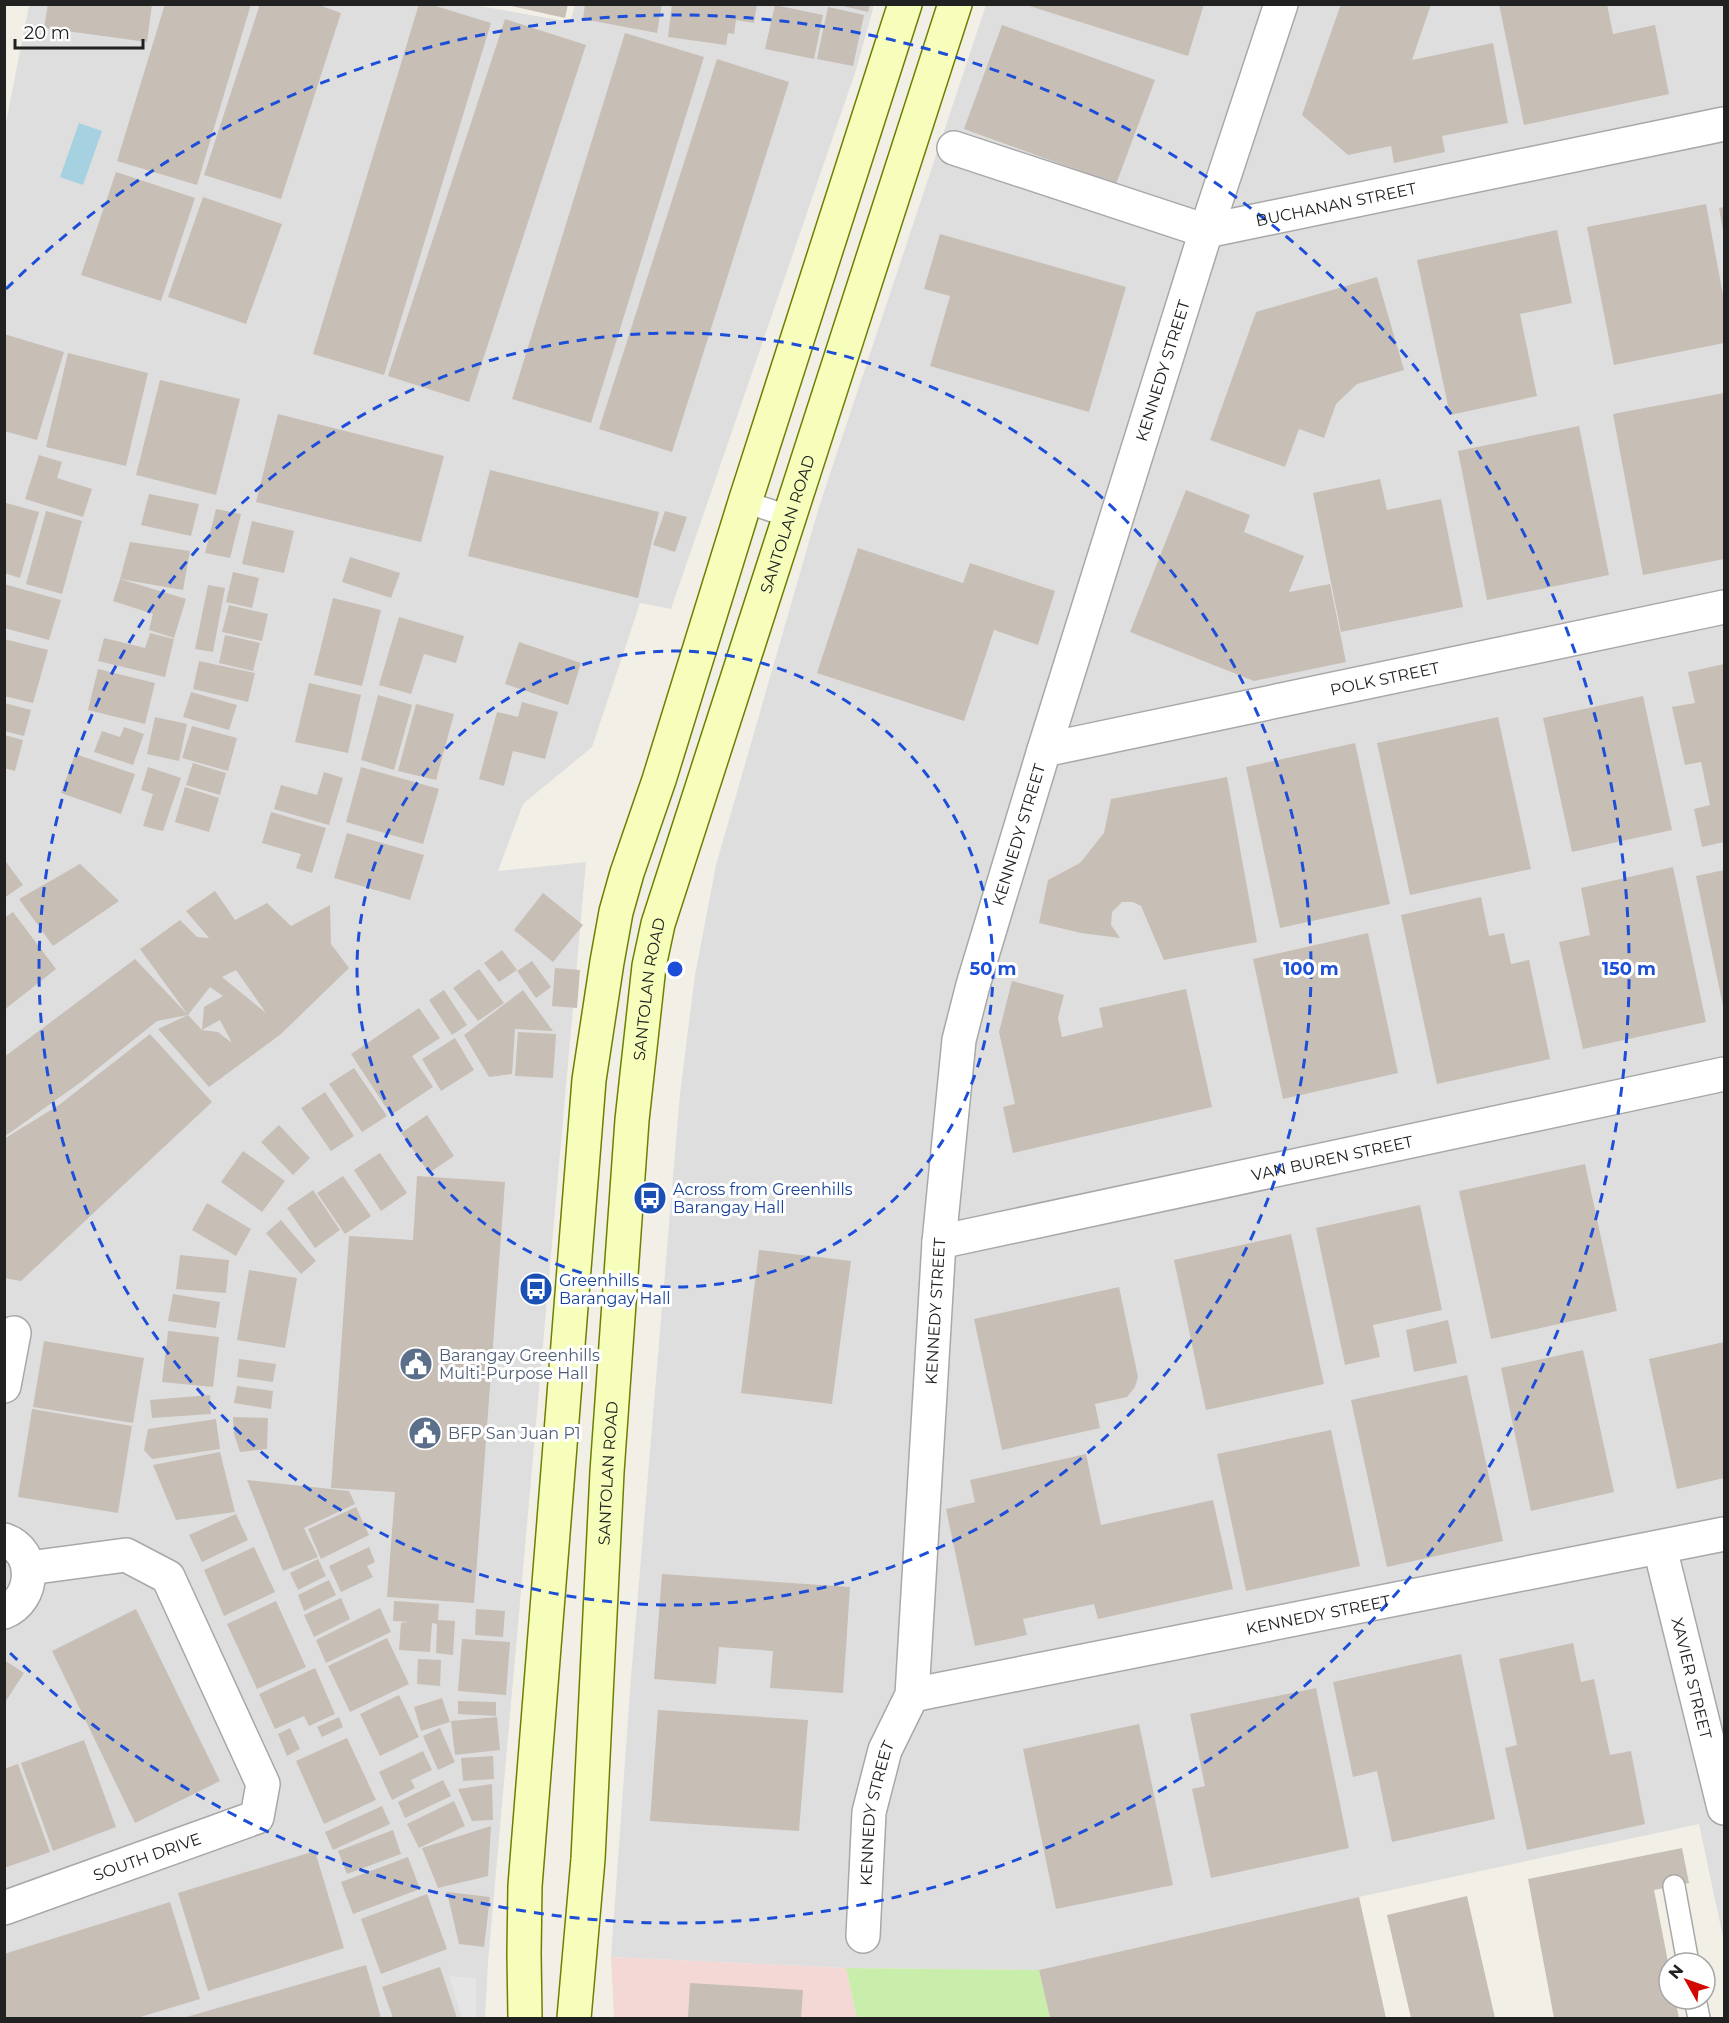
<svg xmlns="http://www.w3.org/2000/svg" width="1729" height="2023" font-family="Montserrat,sans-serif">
<rect width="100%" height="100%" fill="#f2efe7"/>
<g fill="#dfdede">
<polygon points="469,4 570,22 575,5 874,5 856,70 671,609 640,603 592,747 523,804 498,871 586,862 488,1962 485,2018 5,2018 4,133 29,5"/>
<polygon points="986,5 1724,5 1724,1942 1699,1824 1359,1897 1039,1970 846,1968 611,1957 631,1677 680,1094 695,975 716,865 819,507"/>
</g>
<polygon fill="#f3d8d6" points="611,1957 846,1968 857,2018 614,2018"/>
<polygon fill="#c9eeab" points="846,1968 1039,1970 1050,2018 857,2018"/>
<polygon fill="#e5e5e5" points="449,1976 476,1978 476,2018 462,2018"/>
<polygon fill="#a6d1e1" points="79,123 102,131 83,185 60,177"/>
<g fill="#c7beb6" fill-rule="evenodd">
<polygon points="48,4 152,4 147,42 44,28"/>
<polygon points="165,4 251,4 197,185 117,161"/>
<polygon points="260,4 316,4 341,13 281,199 204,175"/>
<polygon points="419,4 429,4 491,23 384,375 313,354"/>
<polygon points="502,4 568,4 565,18"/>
<polygon points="585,4 662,4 657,33 583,19"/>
<polygon points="672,4 757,4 754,23 736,20 734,34 728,33 726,45 668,37"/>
<polygon points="835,4 870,4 868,12"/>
<polygon points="1023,4 1204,4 1188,56"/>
<polygon points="1341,4 1431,4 1412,60 1493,43 1508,123 1442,136 1445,152 1394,163 1391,146 1348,155 1302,115"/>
<polygon points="1499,4 1607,4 1613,34 1655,25 1669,94 1524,125"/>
<polygon points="775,5 823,15 814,59 765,49"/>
<polygon points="828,7 864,15 853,66 817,59"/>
<polygon points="505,19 586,45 469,402 388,376"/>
<polygon points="1002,25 1155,80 1116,184 964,129"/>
<polygon points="625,33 704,57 591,423 512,399"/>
<polygon points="717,59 789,82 672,452 599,429"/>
<polygon points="116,172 195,198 161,301 81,275"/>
<polygon points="203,197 282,224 246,324 168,297"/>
<polygon points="1706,204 1724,300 1724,343 1614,365 1587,227"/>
<polygon points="1724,207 1724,230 1723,230 1719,208"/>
<polygon points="1557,230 1572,303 1520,314 1537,396 1450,415 1417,260"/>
<polygon points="940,234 1126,287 1089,412 930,366 950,296 924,289"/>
<polygon points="1377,277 1404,370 1357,384 1336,404 1324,438 1299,429 1285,467 1210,440 1256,312"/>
<polygon points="4,334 64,352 37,440 4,431"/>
<polygon points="68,353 148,373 126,466 46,447"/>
<polygon points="160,380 240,399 216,495 136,475"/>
<polygon points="1724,393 1724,559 1643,575 1613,414"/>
<polygon points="278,414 444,456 421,542 256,502"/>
<polygon points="1579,426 1609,575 1487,600 1458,451"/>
<polygon points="39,455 62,462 57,478 92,489 83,517 25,499"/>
<polygon points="490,470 659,512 638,598 468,556"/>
<polygon points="1380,479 1387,510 1441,499 1463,607 1341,632 1313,493"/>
<polygon points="1186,490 1250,515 1244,532 1304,556 1289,592 1330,584 1346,662 1254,681 1130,632"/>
<polygon points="149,494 199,504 191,536 141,525"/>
<polygon points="6,503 39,512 20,578 4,573 4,510"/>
<polygon points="216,509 241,514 230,558 205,553"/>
<polygon points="46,511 82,521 62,594 26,584"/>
<polygon points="665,511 687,517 675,552 653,545"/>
<polygon points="252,521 294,531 284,573 242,564"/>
<polygon points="130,542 190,551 183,590 120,579"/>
<polygon points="858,548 963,583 970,563 1055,591 1038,645 994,630 964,721 817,673"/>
<polygon points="350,557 400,573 391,598 342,582"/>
<polygon points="233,572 259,578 252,608 226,602"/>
<polygon points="120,579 186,599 174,638 149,630 153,614 113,601"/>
<polygon points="4,584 61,600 49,640 4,628"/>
<polygon points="208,585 225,588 213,652 195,649"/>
<polygon points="333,598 381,610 362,686 314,675"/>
<polygon points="229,605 268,614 262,641 222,632"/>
<polygon points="399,617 464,636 456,663 424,654 411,694 379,685"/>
<polygon points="150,633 174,639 165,677 98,661 104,638 145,648"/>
<polygon points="225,635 260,643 253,671 219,663"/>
<polygon points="4,639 48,650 33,703 4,696"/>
<polygon points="519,642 581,663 568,705 505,684"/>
<polygon points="199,661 255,673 248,702 193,689"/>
<polygon points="1724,664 1724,842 1702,847 1694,809 1710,805 1701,762 1685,765 1672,707 1695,703 1688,672"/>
<polygon points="98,669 155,683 145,724 88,710"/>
<polygon points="309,683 361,695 348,753 295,742"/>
<polygon points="191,692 237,705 229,730 183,717"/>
<polygon points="378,695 412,705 394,770 361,760"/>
<polygon points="1643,696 1672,830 1572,852 1543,718"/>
<polygon points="522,702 558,712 545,759 513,751 504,786 479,779 497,712 518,717"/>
<polygon points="4,703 31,710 24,736 4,731"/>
<polygon points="416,704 454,714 436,780 398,771"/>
<polygon points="155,717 187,724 179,761 147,754"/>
<polygon points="1498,717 1531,869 1410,895 1377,743"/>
<polygon points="192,726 237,738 228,771 182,758"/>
<polygon points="124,727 144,734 133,765 94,752 102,731 120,737"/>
<polygon points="4,735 23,740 15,771 4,768"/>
<polygon points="1355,743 1390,904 1280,928 1246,767"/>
<polygon points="75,754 135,774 121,814 61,793"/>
<polygon points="193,763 226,773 220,795 186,785"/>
<polygon points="148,767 181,778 163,831 143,826 153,794 141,790"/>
<polygon points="361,767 439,789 423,844 346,822"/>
<polygon points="324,772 343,778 329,825 274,809 281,785 317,795"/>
<polygon points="1227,777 1257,942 1164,960 1141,906 1133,902 1122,902 1112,912 1111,925 1120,938 1081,933 1039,923 1048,880 1080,863 1104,833 1111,799"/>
<polygon points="185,787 219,798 209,832 175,822"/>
<polygon points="271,812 326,828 312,873 296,868 301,854 262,843"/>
<polygon points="347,833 424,855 410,900 334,878"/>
<polygon points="4,859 23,885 4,898"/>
<polygon points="80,864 119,901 53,946 19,899"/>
<polygon points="1673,867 1706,1022 1583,1049 1559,942 1590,935 1581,888"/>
<polygon points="1724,870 1724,1006 1723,1006 1696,876"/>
<path d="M215,891L235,920L267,903L291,926L330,905L331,944L349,968L281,1034L209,1087L158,1029L188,1015L157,1021L81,1082L4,1137V1057L135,959L188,1015L140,949L180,920L197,937L209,938L186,911ZM236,970L266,1013L222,977ZM210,987L223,996L204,1007L202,1030L220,1020L232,1043L218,1032L202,1030L188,1015Z"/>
<polygon points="543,893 583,925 553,962 514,930"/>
<polygon points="1481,897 1489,936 1504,933 1511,964 1529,960 1550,1059 1437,1084 1401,915"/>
<polygon points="13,912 56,969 4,1010 4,918"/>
<polygon points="1368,933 1398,1073 1283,1099 1253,959"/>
<polygon points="502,950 517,970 499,982 484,963"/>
<polygon points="532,961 551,987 536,998 517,971"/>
<polygon points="555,968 580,970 577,1008 552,1006"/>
<polygon points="479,969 504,1003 478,1021 453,988"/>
<polygon points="1012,981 1064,995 1058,1018 1062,1037 1103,1027 1099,1008 1186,989 1212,1107 1013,1153 1003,1107 1015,1104 999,1032"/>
<polygon points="444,990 467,1025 452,1035 429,1000"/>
<polygon points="523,990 553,1031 515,1029 512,1074 489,1077 464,1035"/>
<polygon points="419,1008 440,1038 412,1056 433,1087 391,1115 351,1054"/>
<polygon points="518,1032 556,1034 553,1078 515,1076"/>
<polygon points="150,1034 212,1102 21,1281 4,1278 4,1139 59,1105"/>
<polygon points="455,1038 474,1070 441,1091 422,1059"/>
<polygon points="354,1068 387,1116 362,1132 329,1084"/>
<polygon points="325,1092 354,1136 331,1151 301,1108"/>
<polygon points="427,1115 454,1156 429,1173 401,1133"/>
<polygon points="279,1125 310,1158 293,1175 261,1142"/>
<polygon points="243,1151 285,1181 262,1212 221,1182"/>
<polygon points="380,1153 407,1193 381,1211 354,1170"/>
<polygon points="1585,1164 1617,1311 1491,1339 1459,1191"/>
<polygon points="343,1176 371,1216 345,1234 317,1193"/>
<polygon points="417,1176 505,1182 474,1603 387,1597 395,1492 331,1488 349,1236 413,1240"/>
<polygon points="313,1190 340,1230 315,1248 287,1208"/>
<polygon points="207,1203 251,1229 236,1256 192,1230"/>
<polygon points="1420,1205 1442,1310 1373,1325 1380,1357 1345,1365 1316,1228"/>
<polygon points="281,1220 316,1261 301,1274 266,1233"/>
<polygon points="1291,1234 1324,1384 1206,1410 1174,1260"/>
<polygon points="759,1250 851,1261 832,1404 741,1393"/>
<polygon points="180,1255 229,1260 226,1293 176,1289"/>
<polygon points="249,1270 297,1278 285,1348 237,1340"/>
<polygon points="1119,1287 1138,1377 1135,1387 1127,1397 1095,1404 1100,1428 1002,1450 974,1319"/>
<polygon points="173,1294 220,1302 216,1328 168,1321"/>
<polygon points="1448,1320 1457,1363 1414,1372 1406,1330"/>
<polygon points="168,1331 219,1337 213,1387 162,1382"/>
<polygon points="44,1341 144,1358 133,1423 33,1407"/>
<polygon points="1724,1342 1724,1478 1677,1489 1649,1359"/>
<polygon points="1583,1350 1614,1492 1531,1511 1501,1368"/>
<polygon points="239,1359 276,1364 273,1382 237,1377"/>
<polygon points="1467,1375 1503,1541 1387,1567 1351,1400"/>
<polygon points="237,1386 273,1391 271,1409 234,1403"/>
<polygon points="210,1395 211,1414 152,1418 150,1400"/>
<polygon points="32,1409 132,1426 118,1513 18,1497"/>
<polygon points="233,1417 268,1418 267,1449 240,1452 234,1434"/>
<polygon points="216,1419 220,1449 152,1459 144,1450 148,1429"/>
<polygon points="1331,1430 1360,1566 1246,1591 1217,1454"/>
<polygon points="220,1452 235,1512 176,1520 153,1465"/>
<polygon points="1086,1454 1101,1525 1213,1500 1233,1589 1098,1619 1094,1604 1023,1619 1027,1635 975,1646 946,1509 975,1502 970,1480"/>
<polygon points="247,1480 349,1491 355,1504 304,1528 318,1557 283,1571"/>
<polygon points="356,1507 369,1535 321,1559 308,1529"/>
<polygon points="236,1514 248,1540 202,1562 189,1535"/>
<polygon points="254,1547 275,1592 224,1616 204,1570"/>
<polygon points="369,1547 375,1562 367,1566 373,1577 341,1592 329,1566"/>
<polygon points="318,1559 326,1576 298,1590 290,1573"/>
<polygon points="662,1574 850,1587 843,1693 770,1688 773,1651 719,1647 716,1684 654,1679"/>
<polygon points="329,1580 336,1595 304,1611 298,1595"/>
<polygon points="341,1598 350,1619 314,1637 304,1615"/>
<polygon points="276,1601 306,1667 257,1689 227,1624"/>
<polygon points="394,1601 439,1604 438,1620 455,1621 453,1655 436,1653 437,1624 432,1623 430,1652 399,1650 401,1623 409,1622 393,1621"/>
<polygon points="380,1608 391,1632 326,1663 316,1640"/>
<polygon points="136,1609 220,1781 135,1823 52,1651"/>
<polygon points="476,1609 505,1611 503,1637 475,1635"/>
<polygon points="387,1638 409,1684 350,1712 328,1666"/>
<polygon points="462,1639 510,1642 506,1695 458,1691"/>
<polygon points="1573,1643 1581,1682 1594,1679 1610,1755 1631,1751 1645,1824 1527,1850 1505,1748 1517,1745 1499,1659"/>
<polygon points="1461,1654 1495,1819 1392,1842 1377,1771 1353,1777 1333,1682"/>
<polygon points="418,1659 441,1660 440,1686 417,1684"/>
<polygon points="4,1660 24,1673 4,1704"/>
<polygon points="315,1668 335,1714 309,1726 304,1716 275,1729 259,1694"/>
<polygon points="1316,1688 1349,1848 1211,1878 1192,1789 1205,1786 1190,1714"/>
<polygon points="399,1695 419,1737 380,1756 360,1714"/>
<polygon points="442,1698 450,1722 421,1731 414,1707"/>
<polygon points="458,1701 496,1702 496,1716 458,1714"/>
<polygon points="658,1710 808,1720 799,1831 650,1821"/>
<polygon points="339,1717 343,1727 322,1737 317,1727"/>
<polygon points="497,1717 500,1750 455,1755 451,1721"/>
<polygon points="1139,1724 1173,1885 1056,1909 1023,1749"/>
<polygon points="290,1728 300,1749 287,1756 278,1734"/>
<polygon points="440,1728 455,1762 438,1770 423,1736"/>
<polygon points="347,1738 376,1800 324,1824 296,1761"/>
<polygon points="84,1740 116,1827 53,1851 21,1763"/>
<polygon points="423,1751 432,1770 411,1780 415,1788 392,1800 379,1772"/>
<polygon points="493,1756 494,1779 463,1781 461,1758"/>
<polygon points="18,1764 50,1852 4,1868 4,1769"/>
<polygon points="443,1780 451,1796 405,1818 398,1802"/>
<polygon points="492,1784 493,1820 472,1821 458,1789"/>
<polygon points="454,1801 465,1826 419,1848 407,1824"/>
<polygon points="382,1806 390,1824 333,1850 325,1832"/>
<polygon points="491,1826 488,1876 438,1888 422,1848"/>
<polygon points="393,1830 401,1854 347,1874 338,1851"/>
<polygon points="1682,1848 1689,1883 1654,1890 1669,1967 1669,1999 1675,1999 1679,2018 1554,2018 1528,1879"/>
<polygon points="315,1851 344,1948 208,1991 178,1893"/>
<polygon points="408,1857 420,1889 353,1914 341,1882"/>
<polygon points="447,1892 490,1897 484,1947 459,1944"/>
<polygon points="427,1894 447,1949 381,1974 361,1919"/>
<polygon points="1467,1896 1495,2018 1411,2018 1387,1915"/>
<polygon points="1359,1897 1386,2018 1050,2018 1039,1970"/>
<polygon points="170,1902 200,1999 137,2018 4,2018 4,1954"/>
<polygon points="366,1965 381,2018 183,2018"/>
<polygon points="440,1967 457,2018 393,2018 382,1987"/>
<polygon points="690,1983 803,1990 801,2018 688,2018"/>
</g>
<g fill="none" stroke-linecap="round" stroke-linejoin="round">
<g stroke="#a8a8a8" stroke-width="24">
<g id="service">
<polyline points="745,502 791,517"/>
<polyline points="1674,1886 1688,1963"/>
<polyline points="1695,1999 1699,2018"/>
</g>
</g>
<g stroke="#a8a8a8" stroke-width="36">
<g id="minor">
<path id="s1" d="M954,148L1206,231L1724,124"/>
<path id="s2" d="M1044,750L1724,607"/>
<path id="s3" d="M939,1242L1724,1074"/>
<polyline points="4,1386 14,1333"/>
<path d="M4,1540C38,1551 35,1600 4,1612"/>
<path id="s4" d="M1660,1548L1724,1808"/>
<path id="s5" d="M912,1695L1724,1534"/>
<path id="s6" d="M4,1908L257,1817L263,1784L168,1577L126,1555L29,1568"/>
<path id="s7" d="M863,1936L869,1812L885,1750L912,1695L939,1242L959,1040L973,985L1044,750L1206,231L1281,4"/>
</g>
</g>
<g stroke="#6d8000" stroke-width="36">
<g id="secondary">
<polyline points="525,2018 524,1954 525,1886 589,1080 607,962 616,912 627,873 659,780 745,502 905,4"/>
<path id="s8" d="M574,2018L588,1859L607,1472L632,1120L649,966L658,924L955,4"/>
</g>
</g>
<use href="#service" stroke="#fff" stroke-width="21"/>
<use href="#minor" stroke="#fff" stroke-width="33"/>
<use href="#secondary" stroke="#f7fdba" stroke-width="33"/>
</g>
<g fill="none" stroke="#1d4ed8" stroke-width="3" stroke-dasharray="10 8">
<circle cx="675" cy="969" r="318"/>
<circle cx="675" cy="969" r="636"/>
<path d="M6 289A954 954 0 1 1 6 1649"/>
</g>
<defs>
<g id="bus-disc" transform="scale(1.725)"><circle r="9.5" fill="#1a4fb4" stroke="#fff"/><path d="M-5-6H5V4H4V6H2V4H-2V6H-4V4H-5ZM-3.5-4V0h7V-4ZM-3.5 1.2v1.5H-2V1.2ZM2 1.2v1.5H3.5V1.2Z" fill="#fff"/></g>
<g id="civic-disc" transform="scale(1.725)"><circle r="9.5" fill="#5c6f8a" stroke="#fff"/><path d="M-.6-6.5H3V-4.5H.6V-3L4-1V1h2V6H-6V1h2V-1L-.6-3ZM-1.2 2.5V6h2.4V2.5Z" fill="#fff"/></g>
</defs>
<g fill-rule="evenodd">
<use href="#bus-disc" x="650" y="1198"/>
<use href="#bus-disc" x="536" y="1289"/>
<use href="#civic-disc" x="416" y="1364"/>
<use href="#civic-disc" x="425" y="1433"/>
</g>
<g text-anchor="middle" stroke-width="6" stroke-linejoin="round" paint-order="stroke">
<g font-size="16" fill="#212121" stroke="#fff">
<text dy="6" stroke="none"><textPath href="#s1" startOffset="398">BUCHANAN STREET</textPath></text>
<text dy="6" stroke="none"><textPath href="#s7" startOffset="1606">KENNEDY STREET</textPath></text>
<text dy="6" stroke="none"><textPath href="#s8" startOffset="1518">SANTOLAN ROAD</textPath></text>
<text dy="6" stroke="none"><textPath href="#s2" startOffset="348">POLK STREET</textPath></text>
<text dy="6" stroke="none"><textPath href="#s7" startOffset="1120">KENNEDY STREET</textPath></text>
<text dy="6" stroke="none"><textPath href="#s8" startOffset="1032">SANTOLAN ROAD</textPath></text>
<text dy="6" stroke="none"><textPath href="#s3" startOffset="402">VAN BUREN STREET</textPath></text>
<text dy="6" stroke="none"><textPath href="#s7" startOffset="634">KENNEDY STREET</textPath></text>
<text dy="6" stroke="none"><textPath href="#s8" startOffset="546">SANTOLAN ROAD</textPath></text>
<text dy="6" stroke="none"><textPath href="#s5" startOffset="414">KENNEDY STREET</textPath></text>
<text dy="6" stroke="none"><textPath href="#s4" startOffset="134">XAVIER STREET</textPath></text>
<text dy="6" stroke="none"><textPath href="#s7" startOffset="124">KENNEDY STREET</textPath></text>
<text dy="6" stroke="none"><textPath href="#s6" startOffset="152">SOUTH DRIVE</textPath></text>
</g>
<g font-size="16" fill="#164399" stroke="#fff" text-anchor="start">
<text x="673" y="1195">Across from Greenhills<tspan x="673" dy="18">Barangay Hall</tspan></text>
<text x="559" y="1286">Greenhills<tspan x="559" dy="18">Barangay Hall</tspan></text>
</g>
<g font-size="16" fill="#4e5e75" stroke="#fff" text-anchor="start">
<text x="439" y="1361">Barangay Greenhills<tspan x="439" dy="18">Multi-Purpose Hall</tspan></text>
<text x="448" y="1439">BFP San Juan P1</text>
</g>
</g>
<circle cx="675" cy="969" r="9" fill="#1d4ed8" stroke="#fff" stroke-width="3"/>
<g font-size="18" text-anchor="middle" font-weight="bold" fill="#1d4ed8" stroke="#fff" stroke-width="6" stroke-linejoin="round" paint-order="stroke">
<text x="993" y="975">50 m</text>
<text x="1311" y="975">100 m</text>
<text x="1629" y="975">150 m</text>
</g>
<rect width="1729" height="2023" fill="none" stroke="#212121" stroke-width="12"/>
<g transform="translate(1687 1981) rotate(310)"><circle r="28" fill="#ffffff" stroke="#a6a6a6" stroke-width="1.5"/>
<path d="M0-4.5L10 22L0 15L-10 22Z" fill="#d20800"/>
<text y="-9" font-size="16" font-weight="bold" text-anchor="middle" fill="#212121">N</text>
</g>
<path d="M15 39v9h128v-9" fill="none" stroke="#212121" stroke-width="3"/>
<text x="24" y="39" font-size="18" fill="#212121" stroke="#ffffff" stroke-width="4.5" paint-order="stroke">20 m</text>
</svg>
